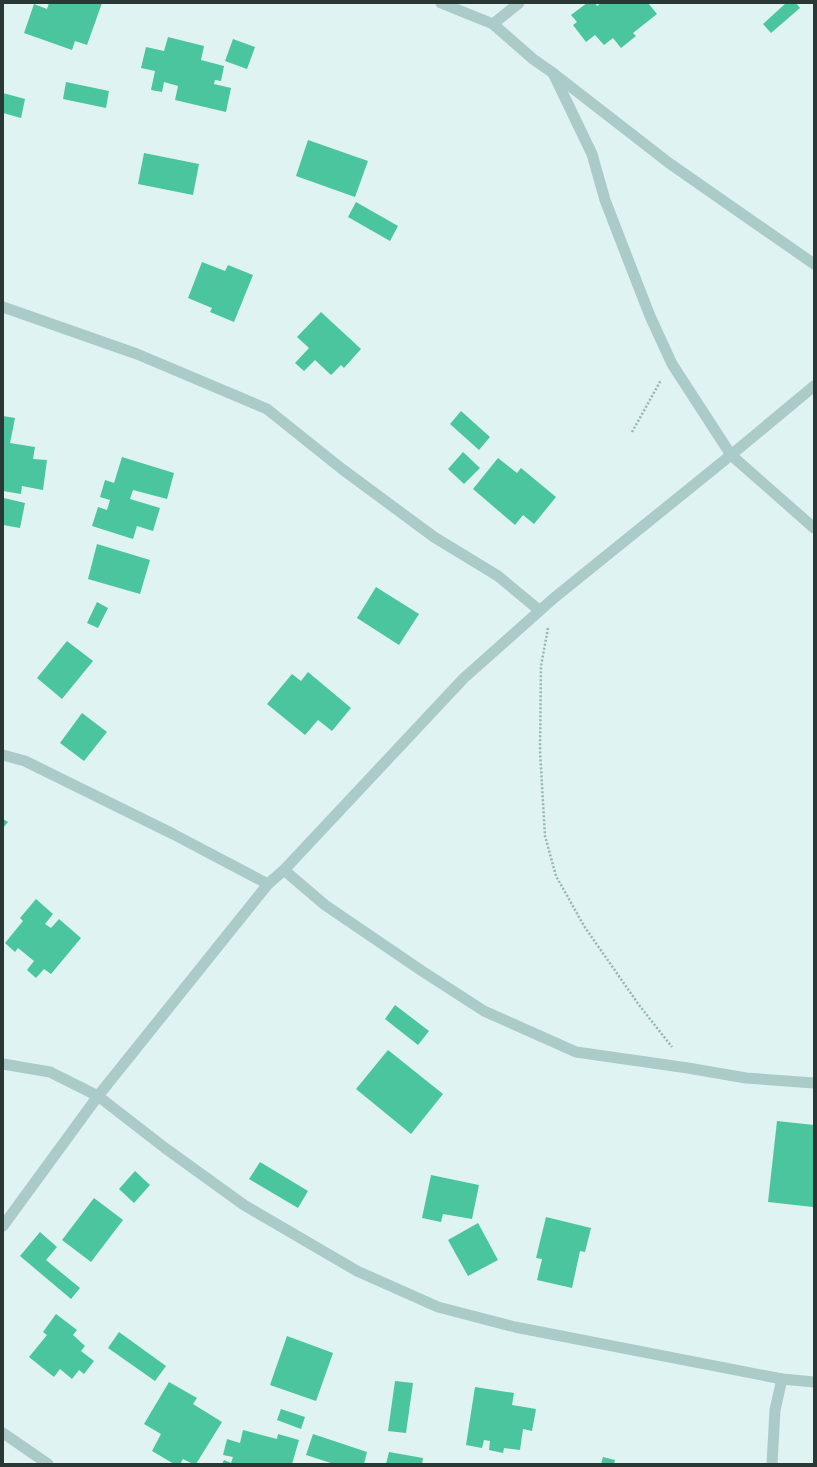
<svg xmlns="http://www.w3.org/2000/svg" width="817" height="1467" font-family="Mulish,sans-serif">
<rect width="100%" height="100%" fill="#dff3f2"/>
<g fill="#4bc59d">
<polygon points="49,3 102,3 87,45 75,41 72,50 24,33 34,4 47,9"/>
<polygon points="587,3 595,3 597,6 601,3 648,3 657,14 633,33 636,36 621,48 613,38 604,45 595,35 586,42 573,25 577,22 571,15"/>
<polygon points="786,3 796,3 800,8 771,33 763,24"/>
<polygon points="168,37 204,46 201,60 224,66 221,81 215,80 214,84 231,88 226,112 175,100 178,86 164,82 162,92 151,90 155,71 141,68 146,47 164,51"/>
<polygon points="233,39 255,47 247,69 225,61"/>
<polygon points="66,82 109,91 106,108 63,99"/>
<polygon points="3,93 25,99 21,118 3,113"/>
<polygon points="308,140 368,161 355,197 296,176"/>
<polygon points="144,153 199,164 193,195 138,184"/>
<polygon points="356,202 398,226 390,241 348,217"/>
<polygon points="202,262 225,271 228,265 253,275 234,322 210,312 212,308 188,298"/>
<polygon points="321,312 361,349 344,368 341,365 331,375 315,360 304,371 295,363 309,348 297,337"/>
<polygon points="461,411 490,437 479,450 450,424"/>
<polygon points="3,416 15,418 10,443 35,447 33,459 47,460 43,490 22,486 21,494 3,491"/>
<polygon points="463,452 480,468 464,484 448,469"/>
<polygon points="122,457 174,473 167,499 133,490 130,499 160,508 153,531 137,526 133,539 92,526 98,507 107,510 110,500 100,497 105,480 114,483"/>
<polygon points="498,458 517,473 521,468 556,497 534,524 523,515 515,525 473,489"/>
<polygon points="4,498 25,503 20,528 3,525 3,504"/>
<polygon points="97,544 150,560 140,594 88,579"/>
<polygon points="376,587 419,614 399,645 357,618"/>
<polygon points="97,602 108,608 98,628 87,623"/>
<polygon points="67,641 93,661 62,699 37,678"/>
<polygon points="308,672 351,708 332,731 318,720 305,735 267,704 292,674 301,681"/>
<polygon points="82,713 107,732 84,761 60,743"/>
<polygon points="3,819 8,822 3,828"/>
<polygon points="36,899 53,914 45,924 51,928 59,919 81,938 51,974 44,969 36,978 27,970 34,961 18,948 15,952 5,943 23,921 20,918"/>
<polygon points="395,1005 429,1031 418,1045 385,1019"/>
<polygon points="388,1050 443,1094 411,1134 356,1089"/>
<polygon points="777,1121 814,1125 813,1207 768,1202"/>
<polygon points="260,1162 308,1191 298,1208 249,1179"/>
<polygon points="135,1171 150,1185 134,1203 119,1189"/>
<polygon points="431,1175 479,1185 472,1219 443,1214 441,1222 422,1218"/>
<polygon points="94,1198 123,1220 91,1262 62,1240"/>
<polygon points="546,1217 591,1228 585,1252 580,1251 572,1288 537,1280 542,1259 536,1258"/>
<polygon points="478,1223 498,1260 468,1276 448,1240"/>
<polygon points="40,1232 57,1247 46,1260 80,1288 71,1299 20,1256"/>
<polygon points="56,1314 77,1330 73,1335 85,1346 81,1351 94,1361 84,1374 79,1370 72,1379 60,1369 54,1377 29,1357 47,1335 43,1332"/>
<polygon points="119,1332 166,1366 155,1381 108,1348"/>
<polygon points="287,1336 333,1353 316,1401 270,1385"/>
<polygon points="395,1381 413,1383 406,1433 388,1431"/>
<polygon points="169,1382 197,1398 193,1404 222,1422 196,1464 193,1464 183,1459 180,1464 174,1464 152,1451 161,1434 144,1424"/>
<polygon points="475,1387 514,1393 512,1405 536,1409 532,1431 523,1429 520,1450 504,1448 503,1453 489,1450 490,1441 484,1440 482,1448 466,1445"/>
<polygon points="281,1409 305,1417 301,1429 277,1420"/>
<polygon points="243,1430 277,1439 278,1434 299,1440 292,1464 222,1464 224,1460 231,1463 233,1457 223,1455 227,1439 240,1443"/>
<polygon points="313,1434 367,1452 364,1464 334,1464 306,1455"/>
<polygon points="389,1452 423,1458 422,1464 386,1464"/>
<polygon points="603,1457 615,1460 614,1464 601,1464"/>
</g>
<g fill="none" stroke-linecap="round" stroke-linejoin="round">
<g stroke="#94b7b2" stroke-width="2.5" stroke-dasharray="2 2" stroke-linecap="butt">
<polyline points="632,432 661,380"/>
<polyline points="548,628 541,666 540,751 545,836 556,876 584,926 639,1005 672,1047"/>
</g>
<g stroke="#aacbc7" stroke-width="11">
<polyline points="441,3 493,24 533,59 553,73 669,163 814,264"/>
<polyline points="493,24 519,3"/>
<polyline points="553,73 592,154 605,200 627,257 650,316 672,364 731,455 814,528"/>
<polyline points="3,307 137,354 267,409 342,469 434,537 498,576 539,610"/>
<polyline points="3,755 25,761 173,834 268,884"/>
<polyline points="284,870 325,905 422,971 484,1011 576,1052 688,1068 746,1078 814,1083"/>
<polyline points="3,1064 50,1072 98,1096 165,1148 244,1205 357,1271 438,1307 515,1327 782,1379 814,1382"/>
<polyline points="3,1226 98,1096 268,884 284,870 464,678 554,598 731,455 814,386"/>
<polyline points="3,1433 48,1464"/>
<polyline points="772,1464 775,1410 782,1379"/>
</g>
</g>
<rect width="817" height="1467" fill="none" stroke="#2a3835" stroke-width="8"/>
</svg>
